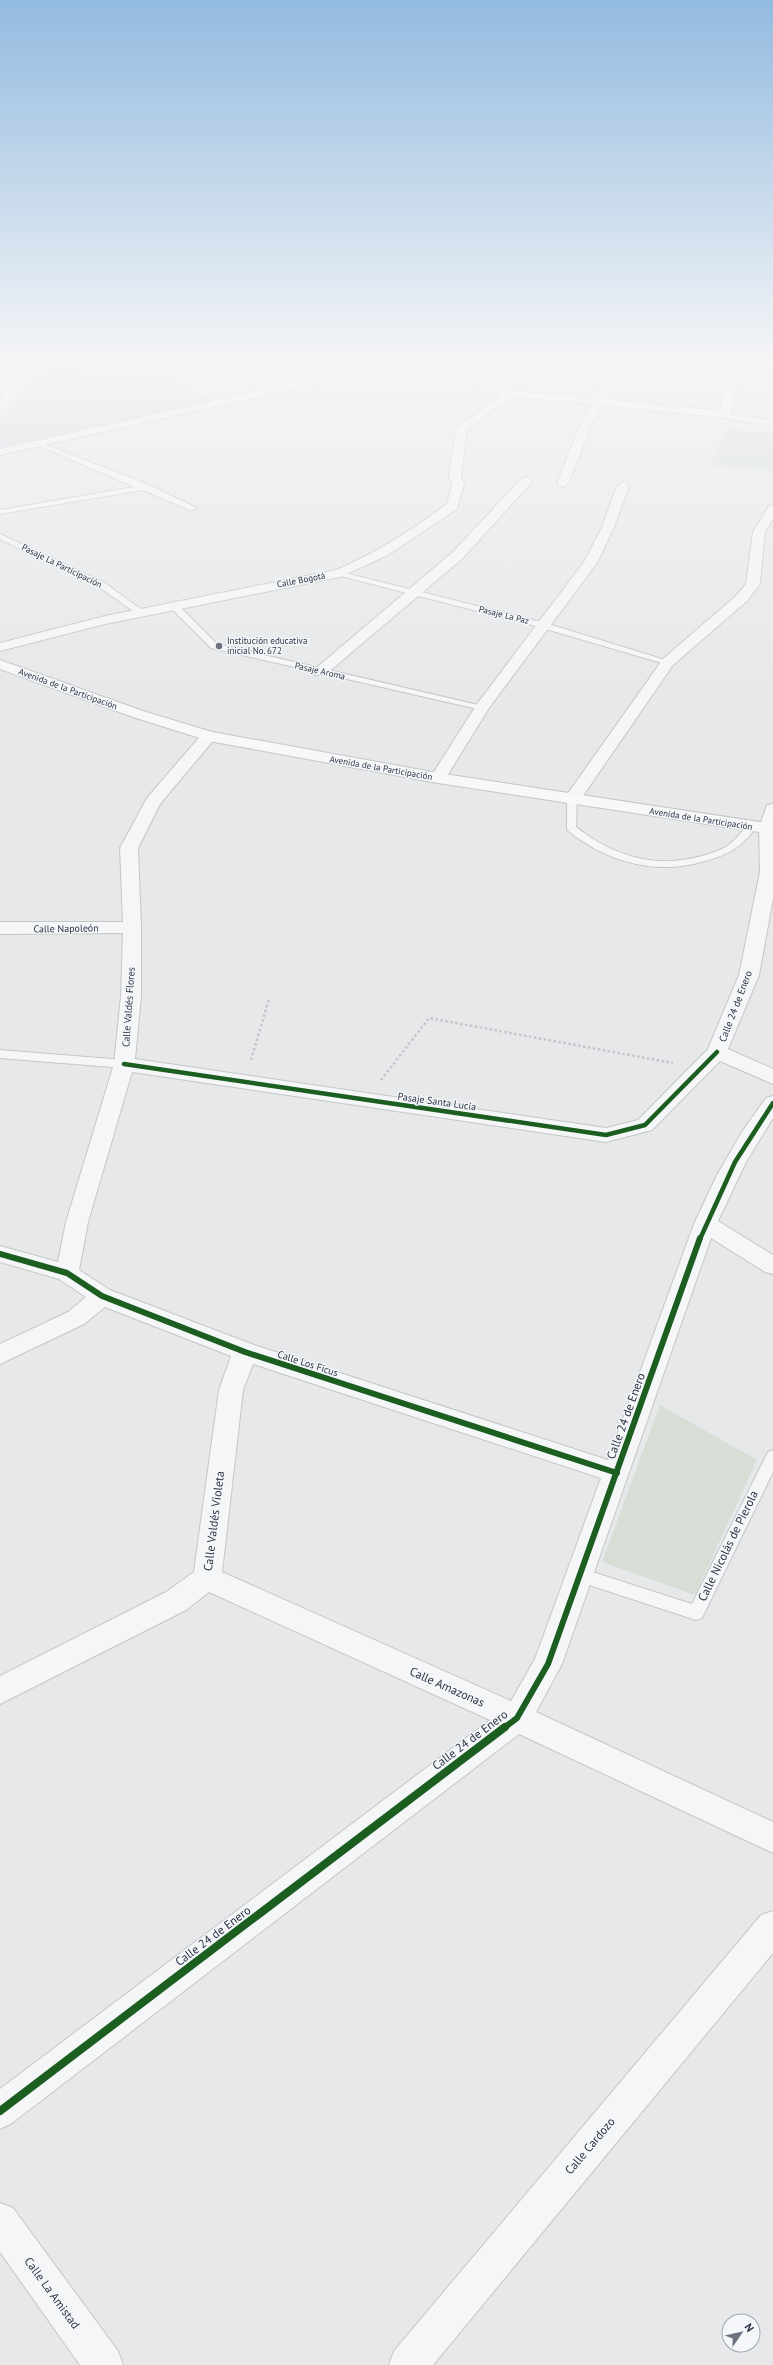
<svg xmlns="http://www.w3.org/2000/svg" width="773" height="2365" font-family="'PT Sans',sans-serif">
<rect width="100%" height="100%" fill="#e6e8ea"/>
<polygon fill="#d4d7dd" points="135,363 215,401 0,447 0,418 46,368 82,368"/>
<g fill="#d6ded6">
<polygon points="0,357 122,357 123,358 67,363 0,361"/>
<polygon points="725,429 773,434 773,471 711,465"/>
<polygon points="660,1405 757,1460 695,1595 602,1562"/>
</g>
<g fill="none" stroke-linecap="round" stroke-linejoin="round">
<g stroke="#c4c6c8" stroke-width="2">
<g id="service">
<polygon points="37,443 41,443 149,485 197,508 190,510 143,490 0,514 0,510 135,487 37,445"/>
<polygon points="0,534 105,583 146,613 139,615 99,587 0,539"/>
<polygon points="337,571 545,623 672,662 665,664 539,627 337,575"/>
<polygon points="171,604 177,604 217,644 487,707 482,710 211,648 171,608"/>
<path d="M572,796L577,799L576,827C613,856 656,869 702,856C710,853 720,851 727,846C736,840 742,831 748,824L752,823L757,826C742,847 730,854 705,861C655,876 607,862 567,830V799Z"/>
<polygon points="0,1050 124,1060 130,1064 124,1068 0,1058"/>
<polygon points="773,1450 773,1472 702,1618 696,1620 574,1580 572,1575 574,1570 580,1568 692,1604 768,1452"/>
</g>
</g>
<g stroke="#c4c6c8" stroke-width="2">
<g id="minor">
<polygon points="119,357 152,357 147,360 78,368 40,368 4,408 0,409 0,399 29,367 0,367 0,361 78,362"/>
<path d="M408,357H427L511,391L594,398C603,384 617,363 634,357C637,356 642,357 646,357L616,383L605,399L720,411L728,375L761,357H773L737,379L731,413L773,421V427L725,418L601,405L589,430L569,483L563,487L557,483L578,430L591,404L511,397L467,430L461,476L464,484L457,509L388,555L340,577L105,624L0,651V643L105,616L336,570C376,553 412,530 447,504L452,484L449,476L456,429L501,395L419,361L0,455V449Z"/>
<polygon points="526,477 530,478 532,481 530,484 463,558 325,675 315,675 313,672 315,669 453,552 522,478"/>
<polygon points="623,482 629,486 614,527 597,563 489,708 444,781 432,781 430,778 477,704 584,562 602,527 617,486"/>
<polygon points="773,505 773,519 765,532 760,584 747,601 673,665 578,803 566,803 564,799 663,659 737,595 746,584 753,532 769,506"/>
<path d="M209,731L215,733L217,736L160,804L138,848L141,927V996L135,1059L606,1128L638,1120L708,1049L739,975L760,872L759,828L767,805L773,804V898L759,975L728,1049L773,1069V1084L720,1061L652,1130L606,1142L132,1072L88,1222L79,1270L110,1290L254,1345L608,1460L694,1224L716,1177L742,1132L766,1098L773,1096V1118L746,1162L718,1221L773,1255V1274L765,1272L711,1238L562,1664L536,1712L773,1822V1853L519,1734L12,2123L0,2129V2089L490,1720L209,1592L186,1610L0,1704V1676L166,1592L194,1572L219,1390L231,1356L105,1307L84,1324L0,1364V1344L68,1312L86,1297L59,1279L0,1262V1246L58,1262L66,1222L114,1064L121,996L123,933L0,934V922H123L120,848L147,798L203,733ZM253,1364L601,1478L535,1659L511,1701L222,1572L243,1390Z"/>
<polygon points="773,1911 773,1953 433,2365 389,2365 394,2351 761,1915"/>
<polygon points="0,2203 13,2208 118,2351 123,2365 80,2365 0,2252"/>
</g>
</g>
<g stroke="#c4c6c8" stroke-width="2">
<polygon id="secondary" points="0,660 143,711 212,732 438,773 773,824 773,834 438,783 209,741 133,717 0,669"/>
</g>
<g stroke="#c5c6ca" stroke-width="2.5" stroke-dasharray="2.5 2.5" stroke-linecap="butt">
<polyline points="251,1060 269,999"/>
<polyline points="381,1080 429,1018 673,1063"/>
</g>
<use href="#service" fill="#f5f6f7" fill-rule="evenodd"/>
<use href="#minor" fill="#f5f6f7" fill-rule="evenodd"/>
<use href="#secondary" fill="#f8f8f8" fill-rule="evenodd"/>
<g stroke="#f4f6f9" stroke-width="7">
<g id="cycleway-far2">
<polyline points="124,1064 606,1135 645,1125 717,1052"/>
<polyline points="700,1239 735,1162 773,1103"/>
</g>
</g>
<g stroke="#f4f6f9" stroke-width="8">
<g id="cycleway-far1">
<polyline points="0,1254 67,1273 102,1296 245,1352 617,1473"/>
<polyline points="504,1728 517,1718 548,1664 700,1238"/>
</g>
</g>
<g stroke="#f4f6f9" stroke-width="10">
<polyline id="cycleway" points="0,2111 505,1727"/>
</g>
<use href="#cycleway-far2" stroke="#1b5e20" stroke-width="4.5"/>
<use href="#cycleway-far1" stroke="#1b5e20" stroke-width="6"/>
<use href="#cycleway" stroke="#1b5e20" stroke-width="8"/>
</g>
<linearGradient id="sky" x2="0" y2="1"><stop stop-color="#93bae0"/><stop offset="0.52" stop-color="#f4f5f6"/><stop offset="1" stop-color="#f4f5f6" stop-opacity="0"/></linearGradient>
<rect width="773" height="688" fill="url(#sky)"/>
<circle fill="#6c737f" stroke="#f4f6f9" stroke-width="1.5" cx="219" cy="646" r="4"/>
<g text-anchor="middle" stroke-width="3" stroke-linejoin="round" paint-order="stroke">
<g font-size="9" fill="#2b3445" stroke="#f4f6f9">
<text transform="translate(62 566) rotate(26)" y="3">Pasaje La Participación</text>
<text transform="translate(301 580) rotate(-11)" y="3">Calle Bogotá</text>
<text transform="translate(504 615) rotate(14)" y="3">Pasaje La Paz</text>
<text transform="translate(320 671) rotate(13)" y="3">Pasaje Aroma</text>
<text transform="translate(68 689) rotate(20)" y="3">Avenida de la Participación</text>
<text transform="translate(381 768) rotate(10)" y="3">Avenida de la Participación</text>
<text transform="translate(701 819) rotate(9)" y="3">Avenida de la Participación</text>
</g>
<g font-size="9" fill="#2b3445" stroke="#f4f6f9" text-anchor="start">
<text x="227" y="644">Institución educativa<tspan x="227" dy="10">inicial No. 672</tspan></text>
</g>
<g font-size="10" fill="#2b3445" stroke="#f4f6f9">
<text transform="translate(66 928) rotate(-1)" y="4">Calle Napoleón</text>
<text transform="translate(735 1006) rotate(-69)" y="4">Calle 24 de Enero</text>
<text transform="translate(128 1007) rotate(-86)" y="4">Calle Valdés Flores</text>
<text transform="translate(437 1101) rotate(8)" y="4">Pasaje Santa Lucía</text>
<text transform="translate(308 1363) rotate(18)" y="4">Calle Los Ficus</text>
</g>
<g font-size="12" fill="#2b3445" stroke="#f4f6f9">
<text transform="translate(626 1416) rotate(-70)" y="4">Calle 24 de Enero</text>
<text transform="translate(214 1521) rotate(-83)" y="4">Calle Valdés Violeta</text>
<text transform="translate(728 1546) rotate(-64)" y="4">Calle Nicolás de Pierola</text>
<text transform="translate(447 1687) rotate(24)" y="4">Calle Amazonas</text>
<text transform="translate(470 1740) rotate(-37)" y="4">Calle 24 de Enero</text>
<text transform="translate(213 1936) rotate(-37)" y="4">Calle 24 de Enero</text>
<text transform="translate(590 2146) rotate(-50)" y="4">Calle Cardozo</text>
<text transform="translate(52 2293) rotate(54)" y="4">Calle La Amistad</text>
</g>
</g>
<g transform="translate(741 2333) rotate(56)"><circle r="19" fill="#f4f6f9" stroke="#a4a8b1"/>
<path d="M0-3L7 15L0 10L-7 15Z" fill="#6c737f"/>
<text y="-6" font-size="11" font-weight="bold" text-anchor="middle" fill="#2b3445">N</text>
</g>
</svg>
